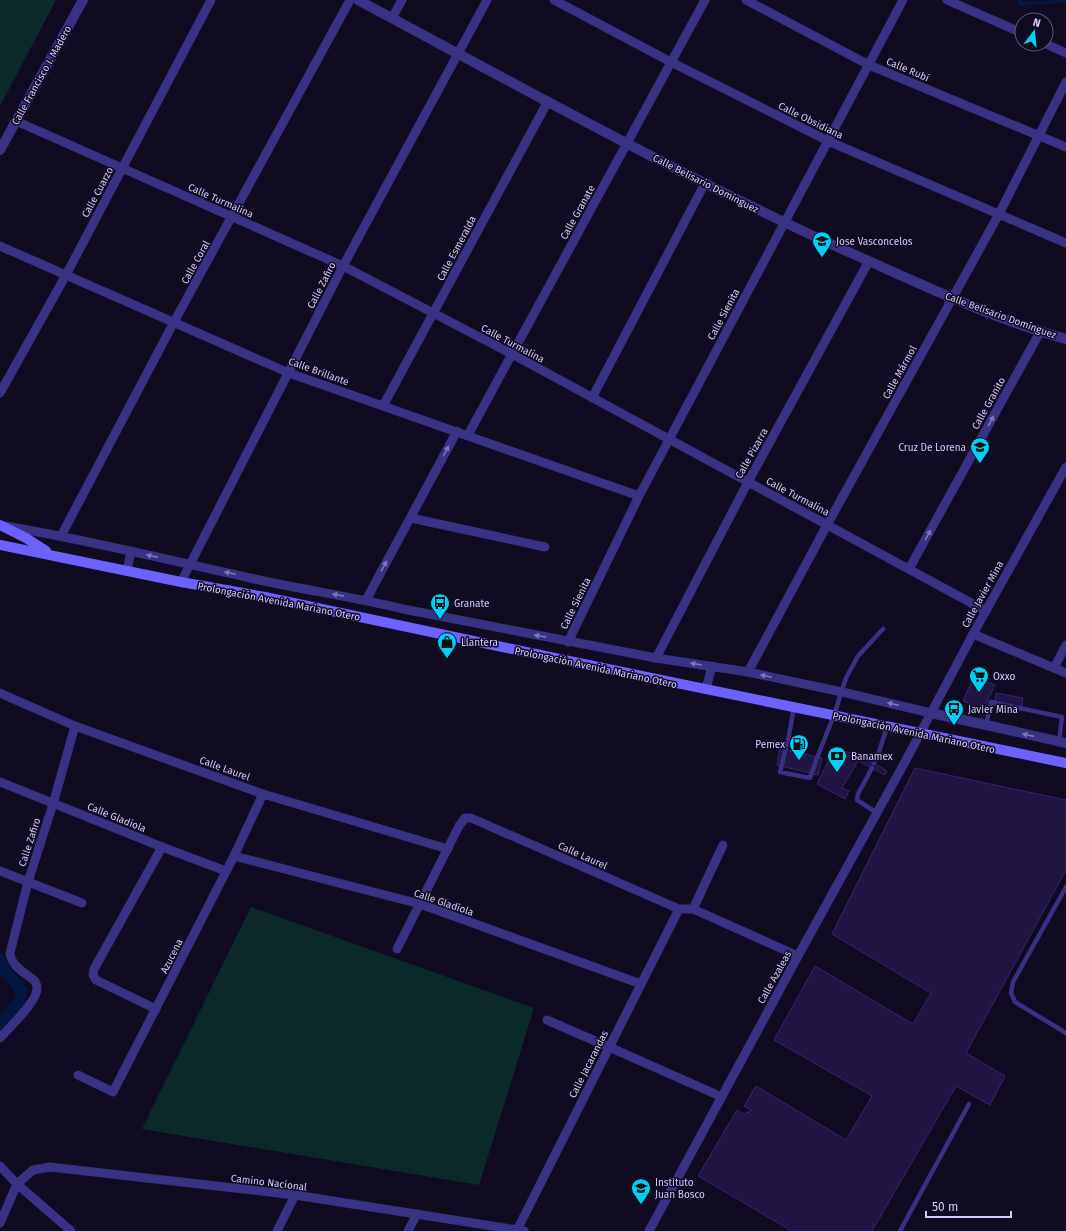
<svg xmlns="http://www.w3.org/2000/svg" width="1066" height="1231" font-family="'Fira Sans',sans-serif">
<rect width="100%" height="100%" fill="#100b20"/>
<g fill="#0d2a2b">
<polygon points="0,0 56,0 0,106"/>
<polygon points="251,907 534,1008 479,1185 142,1129"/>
</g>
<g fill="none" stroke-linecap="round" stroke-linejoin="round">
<polyline stroke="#051740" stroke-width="3.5" points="1019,0 1021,4 1066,1"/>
<polyline stroke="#051740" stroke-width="12" points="0,960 1,966 22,991 18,1004 0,1024"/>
</g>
<g fill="#211543" stroke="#382571">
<polygon points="974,676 995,685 983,710 963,701"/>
<polygon points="996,693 1023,698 1021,711 994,706"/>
<polygon points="780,748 822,758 818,775 777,765"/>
<polygon points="834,749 861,755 887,771 885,775 858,761 842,788 849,791 845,799 817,784"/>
<polygon points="915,768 1066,800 1066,870 966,1053 1005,1076 990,1105 956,1086 872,1231 792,1231 698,1176 737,1110 745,1115 746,1112 749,1113 751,1110 744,1106 756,1086 846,1140 872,1096 774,1040 815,966 913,1024 931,993 832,934"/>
</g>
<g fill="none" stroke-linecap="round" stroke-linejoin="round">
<g stroke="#383184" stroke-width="4.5">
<polyline points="794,707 789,735 780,772 810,778 817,758 834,715 846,678 858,656 883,629"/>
<polyline points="986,725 991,702 1062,717 1059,742"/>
<polyline points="874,763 879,752 887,727"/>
<polyline points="872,768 858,794 857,800 877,813"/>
<polyline points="1066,887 1013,982 1011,993 1015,1002 1066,1033"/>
<polyline points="900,1231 969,1104"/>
</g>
<g stroke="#383184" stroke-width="9">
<polyline points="554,0 671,62 828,141 1066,243"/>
<polyline points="746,0 869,65 1066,147"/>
<polyline points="947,0 1022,33"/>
<polyline points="392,18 402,0"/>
<polyline points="1046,44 1066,53"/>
<polyline points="16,121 343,266 512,354 986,611"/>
<polyline points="0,246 289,373 639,496"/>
<polyline points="0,393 66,275 211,0"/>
<polyline points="592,398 705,183"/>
<polyline points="383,406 548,101"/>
<polyline points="468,435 512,354 705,0"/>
<polyline points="411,518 545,547"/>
<path d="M5,526C89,540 172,561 255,579C304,590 354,597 403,609L656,658L748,672L842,692L931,713"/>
<polyline points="61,536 174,322 350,0"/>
<polyline points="909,569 1040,332"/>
<polyline points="127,571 131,551"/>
<polyline points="181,582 343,266 487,0"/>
<polyline points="366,600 457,431"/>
<polyline points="973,634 1066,673"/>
<polyline points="568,642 639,496 903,0"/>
<polyline points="656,658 748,482 869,261"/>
<polyline points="1054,668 1066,645"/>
<polyline points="748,672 827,525 999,214 1066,82"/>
<polyline points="706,689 712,666"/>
<polyline points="0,693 75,726 263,794 448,849"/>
<polyline points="0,782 162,847 226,871"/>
<polyline points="234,856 420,904 641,984"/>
<polyline points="0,871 82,903"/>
<polyline points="693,909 723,845"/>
<polyline points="397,949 459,826 465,818 471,818 679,909 693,909 798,956"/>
<polyline points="156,1009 96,980 93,975 94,969 162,847"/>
<polyline points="547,1020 609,1047 722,1097"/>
<path d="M0,1038C9,1028 33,1005 36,993C38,989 37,985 35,981C25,973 11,966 10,953L28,882L53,804L75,726"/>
<polyline points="78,1075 113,1092 234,856 263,794"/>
<polyline points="0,1166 17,1184 71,1231"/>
<polyline points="0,1223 17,1184 33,1170 50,1167 295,1195 524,1231"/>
<polyline points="517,1230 679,909"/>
<polyline points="277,1231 295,1195"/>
<polyline points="408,1231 417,1214"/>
<polyline points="649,1231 798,956 906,760 973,634 1066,467"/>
</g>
<g stroke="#383184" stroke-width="10">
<path d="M358,0C521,87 684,178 853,254C923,285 993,319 1066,339"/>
<polyline points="0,150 83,0"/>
<polyline points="931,713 986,725 1066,743"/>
</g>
<g stroke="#6d61ff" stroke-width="10">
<polyline points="0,525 26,538 46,551"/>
<polyline points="0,545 181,582 265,597 569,661 1066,763"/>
</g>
</g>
<defs><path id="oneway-solid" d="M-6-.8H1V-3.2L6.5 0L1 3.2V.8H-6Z"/></defs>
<g fill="#7e76bb">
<use href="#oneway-solid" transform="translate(991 421) rotate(-61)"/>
<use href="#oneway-solid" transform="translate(446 451) rotate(-62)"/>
<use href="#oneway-solid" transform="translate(928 535) rotate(-61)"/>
<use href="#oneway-solid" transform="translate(152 556) rotate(-167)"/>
<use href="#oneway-solid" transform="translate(384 566) rotate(-61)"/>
<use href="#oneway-solid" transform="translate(230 573) rotate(-168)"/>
<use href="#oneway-solid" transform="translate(338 595) rotate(-169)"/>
<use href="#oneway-solid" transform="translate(540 636) rotate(-169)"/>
<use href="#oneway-solid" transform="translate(696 664) rotate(-171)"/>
<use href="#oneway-solid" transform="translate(766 676) rotate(-168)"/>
<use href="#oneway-solid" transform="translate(893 704) rotate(-167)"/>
<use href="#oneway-solid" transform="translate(1028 735) rotate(-167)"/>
</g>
<defs>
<g id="school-pin" transform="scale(1)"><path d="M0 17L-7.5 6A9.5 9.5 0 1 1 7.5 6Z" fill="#00d0f5" stroke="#100b20"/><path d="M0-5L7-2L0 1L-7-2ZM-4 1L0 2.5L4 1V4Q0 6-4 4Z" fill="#111"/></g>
<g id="bus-pin" transform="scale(1)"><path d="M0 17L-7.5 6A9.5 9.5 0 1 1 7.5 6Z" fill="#00d0f5" stroke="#100b20"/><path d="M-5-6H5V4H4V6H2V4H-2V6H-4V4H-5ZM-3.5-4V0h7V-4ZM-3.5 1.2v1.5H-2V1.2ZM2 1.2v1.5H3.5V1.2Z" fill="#111"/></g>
<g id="shop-pin" transform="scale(1)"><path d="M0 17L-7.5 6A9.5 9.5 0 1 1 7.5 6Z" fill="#00d0f5" stroke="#100b20"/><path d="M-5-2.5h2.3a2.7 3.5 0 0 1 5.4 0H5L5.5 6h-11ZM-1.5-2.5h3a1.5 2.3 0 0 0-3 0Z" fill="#111"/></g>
<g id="supermarket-pin" transform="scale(1)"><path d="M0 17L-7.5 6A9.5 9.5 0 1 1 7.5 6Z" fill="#00d0f5" stroke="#100b20"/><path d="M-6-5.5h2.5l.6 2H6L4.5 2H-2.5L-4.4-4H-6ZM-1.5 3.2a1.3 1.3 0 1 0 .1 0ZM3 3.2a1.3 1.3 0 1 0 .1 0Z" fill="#111"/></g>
<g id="fuel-pin" transform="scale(1)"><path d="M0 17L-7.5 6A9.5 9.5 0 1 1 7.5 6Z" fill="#00d0f5" stroke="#100b20"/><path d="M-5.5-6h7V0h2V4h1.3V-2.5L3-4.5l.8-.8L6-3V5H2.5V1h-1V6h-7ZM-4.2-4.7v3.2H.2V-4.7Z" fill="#111"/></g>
<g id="bank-pin" transform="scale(1)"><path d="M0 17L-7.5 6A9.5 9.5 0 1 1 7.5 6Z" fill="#00d0f5" stroke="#100b20"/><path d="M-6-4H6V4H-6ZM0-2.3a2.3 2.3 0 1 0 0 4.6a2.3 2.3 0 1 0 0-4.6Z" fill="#111"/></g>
</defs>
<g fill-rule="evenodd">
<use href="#school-pin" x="822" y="241"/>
<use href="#school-pin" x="980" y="447"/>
<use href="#bus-pin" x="440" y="603"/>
<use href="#shop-pin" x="447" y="642"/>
<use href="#supermarket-pin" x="979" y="676"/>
<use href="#bus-pin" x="954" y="709"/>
<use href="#fuel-pin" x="799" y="744"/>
<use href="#bank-pin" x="837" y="756"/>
<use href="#school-pin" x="641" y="1188"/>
</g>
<g text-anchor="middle" stroke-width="3" stroke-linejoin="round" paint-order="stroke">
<g font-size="10" fill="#d3caff" stroke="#100b20">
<text transform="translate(908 69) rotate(23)" y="4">Calle Rubí</text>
<text transform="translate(41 75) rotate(-61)" y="4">Calle Francisco I. Madero</text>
<text transform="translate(811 120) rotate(26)" y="4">Calle Obsidiana</text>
<text transform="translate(706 183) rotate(27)" y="4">Calle Belisario Domínguez</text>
<text transform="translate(97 192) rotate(-62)" y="4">Calle Cuarzo</text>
<text transform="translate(221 200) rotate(24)" y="4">Calle Turmalina</text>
<text transform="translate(577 212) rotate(-61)" y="4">Calle Granate</text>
<text transform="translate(456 248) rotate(-62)" y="4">Calle Esmeralda</text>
<text transform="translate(195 262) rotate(-61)" y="4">Calle Coral</text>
<text transform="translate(321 285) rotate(-63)" y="4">Calle Zafiro</text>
<text transform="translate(723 314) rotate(-62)" y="4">Calle Sienita</text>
<text transform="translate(1001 315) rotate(20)" y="4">Calle Belisario Domínguez</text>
<text transform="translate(513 343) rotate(28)" y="4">Calle Turmalina</text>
<text transform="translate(319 371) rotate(20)" y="4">Calle Brillante</text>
<text transform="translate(899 372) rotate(-61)" y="4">Calle Mármol</text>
<text transform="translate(988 403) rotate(-61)" y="4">Calle Granito</text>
<text transform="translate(751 453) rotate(-61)" y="4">Calle Pizarra</text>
<text transform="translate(798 496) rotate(28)" y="4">Calle Turmalina</text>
<text transform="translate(982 594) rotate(-61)" y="4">Calle Javier Mina</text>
<text transform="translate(279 601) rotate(11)" y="4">Prolongación Avenida Mariano Otero</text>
<text transform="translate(575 603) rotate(-64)" y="4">Calle Sienita</text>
<text transform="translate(596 667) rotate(12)" y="4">Prolongación Avenida Mariano Otero</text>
<text transform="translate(914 732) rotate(12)" y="4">Prolongación Avenida Mariano Otero</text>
<text transform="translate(225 768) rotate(20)" y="4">Calle Laurel</text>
<text transform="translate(117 817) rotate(22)" y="4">Calle Gladiola</text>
<text transform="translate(29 842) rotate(-72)" y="4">Calle Zafiro</text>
<text transform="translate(583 855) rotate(24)" y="4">Calle Laurel</text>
<text transform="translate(444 902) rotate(19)" y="4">Calle Gladiola</text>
<text transform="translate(171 956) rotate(-63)" y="4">Azucena</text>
<text transform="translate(774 977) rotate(-61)" y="4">Calle Azaleas</text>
<text transform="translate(588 1064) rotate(-63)" y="4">Calle Jacarandas</text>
<text transform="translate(269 1182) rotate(7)" y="4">Camino Nacional</text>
</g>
<g font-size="10" fill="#d3caff" stroke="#100b20" text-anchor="start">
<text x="836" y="245">Jose Vasconcelos</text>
<text x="966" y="451" text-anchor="end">Cruz De Lorena</text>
<text x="454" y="607">Granate</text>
<text x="461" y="646">Llantera</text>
<text x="993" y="680">Oxxo</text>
<text x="968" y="713">Javier Mina</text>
<text x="785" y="748" text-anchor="end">Pemex</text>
<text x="851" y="760">Banamex</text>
<text x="655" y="1186">Instituto<tspan x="655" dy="12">Juan Bosco</tspan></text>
</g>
</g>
<g transform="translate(1034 32) rotate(16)"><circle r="19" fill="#100b20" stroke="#5e5779"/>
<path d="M0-3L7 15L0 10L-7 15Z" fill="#00d0f5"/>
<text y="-6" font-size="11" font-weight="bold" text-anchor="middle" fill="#d3caff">N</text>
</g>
<path d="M926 1211v6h85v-6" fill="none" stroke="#d3caff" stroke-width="2"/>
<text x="932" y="1211" font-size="12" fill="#d3caff" stroke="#100b20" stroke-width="3" paint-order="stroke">50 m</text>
</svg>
